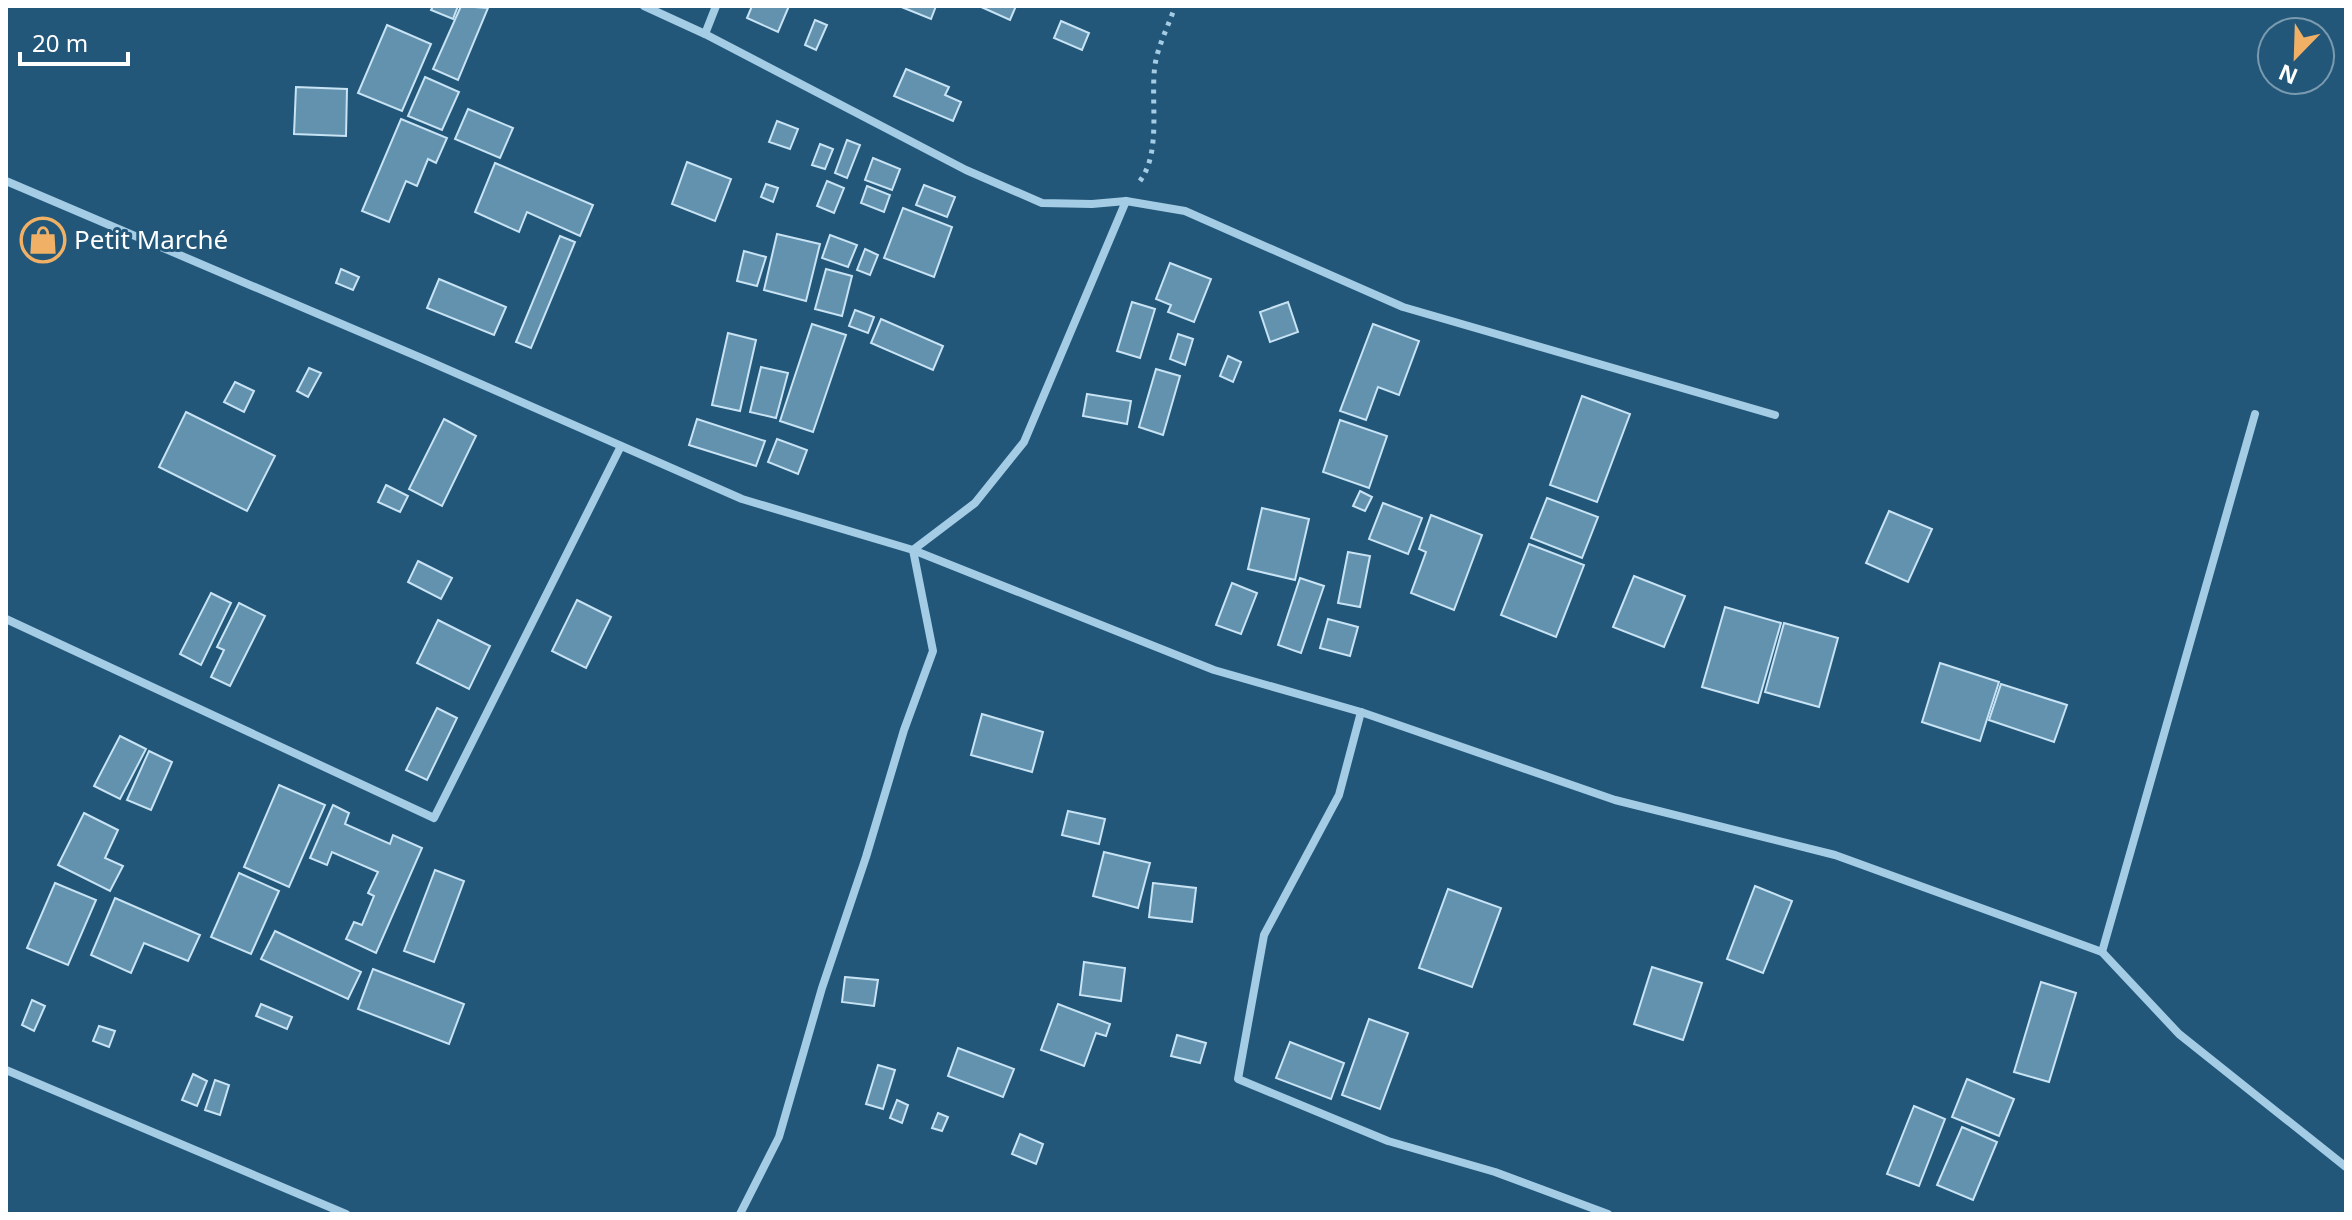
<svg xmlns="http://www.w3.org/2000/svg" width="2352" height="1220" font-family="'Noto Sans',sans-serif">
<rect width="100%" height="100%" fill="#225779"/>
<g fill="#6392af" stroke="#c7e3f4" stroke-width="2">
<polygon points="433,6 458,6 453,19 431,10"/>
<polygon points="461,6 488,8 458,80 433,69"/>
<polygon points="752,6 789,6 778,32 747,18"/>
<polygon points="899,6 936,6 931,19"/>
<polygon points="979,6 1016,6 1010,20"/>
<polygon points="815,20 827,25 816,50 805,45"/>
<polygon points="1061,21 1089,33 1082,50 1054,38"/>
<polygon points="387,25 431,44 402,111 358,93"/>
<polygon points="906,69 949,87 945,95 961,102 953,121 894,96"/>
<polygon points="425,77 459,92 442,130 408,116"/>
<polygon points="296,87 347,89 346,136 294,134"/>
<polygon points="468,109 513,128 500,158 455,139"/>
<polygon points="401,119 447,138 436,163 428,159 417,186 406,181 389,222 362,211"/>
<polygon points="777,121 798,129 790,149 769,142"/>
<polygon points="847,140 860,145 847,178 835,173"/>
<polygon points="820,144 833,149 825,169 812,165"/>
<polygon points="873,158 900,169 892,190 865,180"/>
<polygon points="687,162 731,179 715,221 672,204"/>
<polygon points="495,163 593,205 580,236 527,212 519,232 475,212"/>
<polygon points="827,181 844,188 834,213 817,206"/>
<polygon points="766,184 778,188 773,202 761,197"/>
<polygon points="924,185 955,197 947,217 916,205"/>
<polygon points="867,186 890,195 884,212 861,203"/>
<polygon points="903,208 952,227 934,277 884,258"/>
<polygon points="777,234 820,244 806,301 764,290"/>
<polygon points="830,235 857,245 848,267 822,258"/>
<polygon points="560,236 575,242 531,348 516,342"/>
<polygon points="865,249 878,255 870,275 857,270"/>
<polygon points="744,251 766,257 757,286 737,281"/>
<polygon points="1170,263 1211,279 1194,322 1168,312 1171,305 1156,299"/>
<polygon points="341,269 359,277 353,290 336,283"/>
<polygon points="826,269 852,276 842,316 815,309"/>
<polygon points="439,279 506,307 494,335 427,308"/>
<polygon points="1132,302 1155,309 1140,358 1117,351"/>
<polygon points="1288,302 1298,332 1270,342 1260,312"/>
<polygon points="855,310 874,317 868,333 849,326"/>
<polygon points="881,319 943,346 933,370 871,343"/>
<polygon points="812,324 846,335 813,432 780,421"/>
<polygon points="1373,324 1419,341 1399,395 1378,387 1366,420 1340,411"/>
<polygon points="728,333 756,340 740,411 712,405"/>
<polygon points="1178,334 1193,339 1185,365 1170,359"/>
<polygon points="1228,356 1241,362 1233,382 1220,376"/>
<polygon points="761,367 788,373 776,418 750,412"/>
<polygon points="309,368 321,373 308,397 297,391"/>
<polygon points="1156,369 1180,376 1163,435 1139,427"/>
<polygon points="235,382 254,391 244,412 224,402"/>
<polygon points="1087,394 1131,401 1127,424 1083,416"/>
<polygon points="1582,396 1630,414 1597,502 1550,485"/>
<polygon points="186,412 275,456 247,511 159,467"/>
<polygon points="444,419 476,436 442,506 409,489"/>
<polygon points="697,419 765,441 756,466 689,445"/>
<polygon points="1340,420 1387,436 1369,488 1323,472"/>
<polygon points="777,439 807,450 798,474 768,462"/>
<polygon points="386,485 408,496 400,512 378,502"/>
<polygon points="1360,491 1372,497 1365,511 1353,506"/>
<polygon points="1547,498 1598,517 1582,558 1531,538"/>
<polygon points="1383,503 1422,518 1408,554 1369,539"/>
<polygon points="1262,508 1309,519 1295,580 1248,569"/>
<polygon points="1889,511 1932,529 1908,582 1866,563"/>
<polygon points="1431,515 1482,535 1454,610 1411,593 1426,552 1419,549"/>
<polygon points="1529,544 1584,565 1556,637 1501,615"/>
<polygon points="1348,552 1370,556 1360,607 1338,603"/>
<polygon points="418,561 452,578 441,599 408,582"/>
<polygon points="1634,576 1685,596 1664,647 1613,627"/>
<polygon points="1300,578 1324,586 1301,653 1278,645"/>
<polygon points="1232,583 1257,593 1241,634 1216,625"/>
<polygon points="211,593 231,603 201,665 180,654"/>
<polygon points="577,600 611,617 586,668 552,651"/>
<polygon points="239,603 265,616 230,686 211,677 224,650 217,647"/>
<polygon points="1725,607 1781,623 1758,703 1702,687"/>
<polygon points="1328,619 1358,627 1350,656 1320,648"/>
<polygon points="438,620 490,646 469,689 417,663"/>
<polygon points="1784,623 1838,638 1819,707 1765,692"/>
<polygon points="1940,663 1999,682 1980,741 1922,722"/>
<polygon points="2001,684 2067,705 2054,742 1989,720"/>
<polygon points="437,708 457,718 427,780 406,770"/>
<polygon points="982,714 1043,732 1032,772 971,755"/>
<polygon points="120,736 146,749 120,799 94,786"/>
<polygon points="149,751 172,762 151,810 127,800"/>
<polygon points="279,785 325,805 289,887 244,867"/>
<polygon points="333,805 349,813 345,824 390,844 393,835 422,848 376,953 346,939 354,922 362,925 374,896 368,893 378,872 332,852 327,865 310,858"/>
<polygon points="1068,811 1105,819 1099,844 1062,835"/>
<polygon points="84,813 118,830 105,858 123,866 110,891 58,865"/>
<polygon points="1104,852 1150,863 1138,908 1093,896"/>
<polygon points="435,870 464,881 434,962 404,951"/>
<polygon points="239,873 279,891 251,954 211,937"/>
<polygon points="55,883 96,900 68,965 27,948"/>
<polygon points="1153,883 1196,888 1192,922 1149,917"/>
<polygon points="1755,886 1792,901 1763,973 1727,959"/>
<polygon points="1448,889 1501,908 1472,987 1419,968"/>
<polygon points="115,898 200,935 188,961 144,943 131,973 91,955"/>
<polygon points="275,931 361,972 348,999 261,959"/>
<polygon points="1084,962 1125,968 1121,1001 1080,995"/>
<polygon points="1652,967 1702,983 1683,1040 1634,1024"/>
<polygon points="373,969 464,1004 449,1044 358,1009"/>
<polygon points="845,977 878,980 874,1006 842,1002"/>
<polygon points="2041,982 2076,993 2049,1082 2014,1072"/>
<polygon points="32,1000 45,1006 34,1031 22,1025"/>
<polygon points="261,1004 292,1017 287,1029 256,1016"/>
<polygon points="1058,1004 1110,1024 1106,1036 1096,1033 1084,1066 1041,1050"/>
<polygon points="1369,1019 1408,1033 1380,1109 1342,1095"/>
<polygon points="99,1026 115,1031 109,1047 93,1041"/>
<polygon points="1177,1035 1206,1043 1200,1063 1171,1056"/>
<polygon points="1290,1042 1344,1063 1331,1099 1276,1078"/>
<polygon points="958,1048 1014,1069 1003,1097 948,1076"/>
<polygon points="878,1065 895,1070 883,1109 866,1104"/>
<polygon points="193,1074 207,1081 197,1106 182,1100"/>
<polygon points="1967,1079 2014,1099 1999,1136 1952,1117"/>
<polygon points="215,1080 229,1085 220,1115 205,1110"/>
<polygon points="897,1100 908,1105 902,1123 890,1118"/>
<polygon points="1914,1106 1945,1119 1919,1186 1887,1174"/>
<polygon points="938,1113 948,1117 942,1131 932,1128"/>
<polygon points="1962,1127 1997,1142 1973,1200 1937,1185"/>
<polygon points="1020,1134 1043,1144 1036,1164 1012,1154"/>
</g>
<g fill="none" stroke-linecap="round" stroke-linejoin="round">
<path stroke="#a4cce5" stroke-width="5" stroke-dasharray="4 6" stroke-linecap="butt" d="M1140,181C1162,151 1150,100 1155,65C1158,45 1169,25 1175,6"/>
<g stroke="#a4cce5" stroke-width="8">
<polyline points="644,6 705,34 966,170 1042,203 1092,204 1126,201 1185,211 1403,307 1775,415"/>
<polyline points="705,34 716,6"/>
<polyline points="6,181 426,360 742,499 913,550 1214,670 1361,712 1615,800 1835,855 2102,952 2179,1034 2346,1167"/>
<polyline points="6,619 434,818 621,446"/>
<polyline points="1361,712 1339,795 1264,935 1238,1079 1388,1141 1495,1172 1608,1214"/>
<polyline points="2102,952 2255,414"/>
<polyline points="6,1070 346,1214"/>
<polyline points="740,1214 779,1137 822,988 866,857 904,730 933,651 913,550 975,503 1024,442 1126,201"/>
</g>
</g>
<defs>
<g id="shop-ring" transform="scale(2.3)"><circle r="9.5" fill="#225779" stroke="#f0b166" stroke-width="1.5"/><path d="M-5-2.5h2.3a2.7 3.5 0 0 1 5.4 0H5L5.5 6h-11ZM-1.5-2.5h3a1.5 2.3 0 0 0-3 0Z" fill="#f0b166"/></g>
</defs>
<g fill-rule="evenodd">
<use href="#shop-ring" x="43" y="240"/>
</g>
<g text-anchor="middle" stroke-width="6" stroke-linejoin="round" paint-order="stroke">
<g font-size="26" fill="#fff" stroke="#225779" text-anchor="start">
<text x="74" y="249">Petit Marché</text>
</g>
</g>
<rect width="2352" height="1220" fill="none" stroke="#ffffff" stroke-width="16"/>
<g transform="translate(2296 56) rotate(203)"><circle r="38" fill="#225779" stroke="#7a9aaf" stroke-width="2"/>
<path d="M0-6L14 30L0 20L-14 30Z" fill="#f0b166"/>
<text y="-12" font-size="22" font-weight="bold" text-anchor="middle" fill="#ffffff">N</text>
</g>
<path d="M20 52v12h108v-12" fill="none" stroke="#ffffff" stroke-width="4"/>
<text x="32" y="52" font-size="24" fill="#ffffff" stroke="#225779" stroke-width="6" paint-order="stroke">20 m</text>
</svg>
